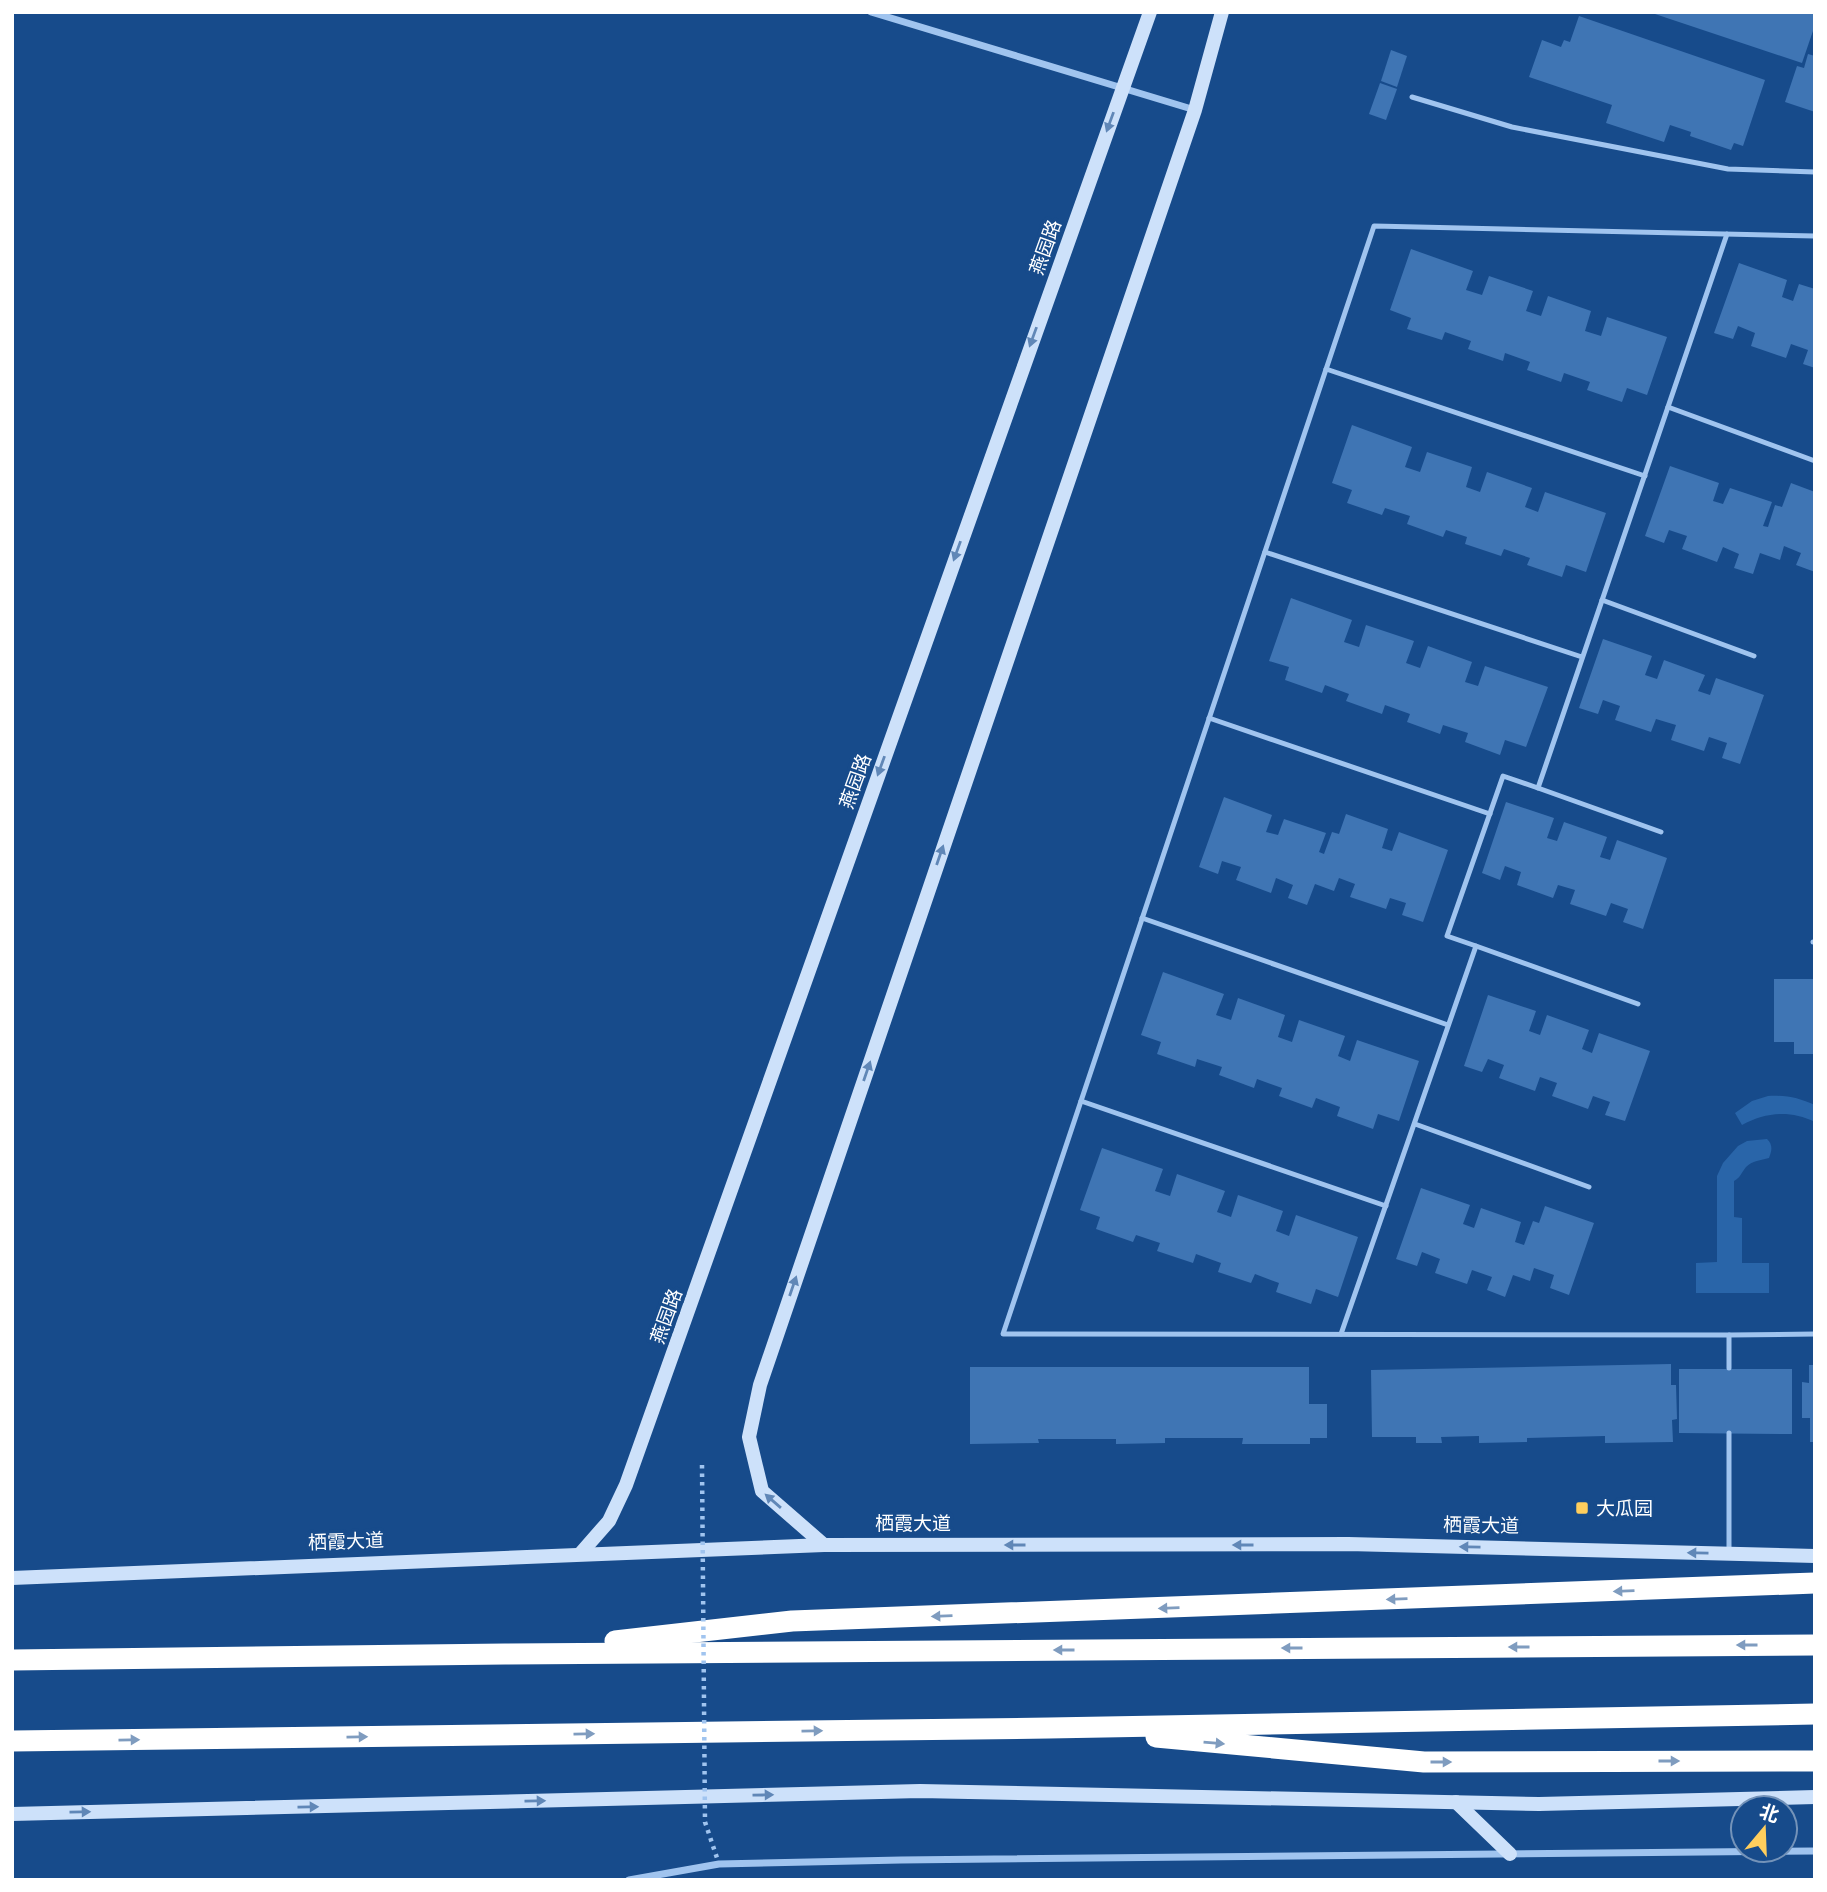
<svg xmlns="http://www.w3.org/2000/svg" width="1827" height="1892" font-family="Poppins,'Noto Sans SC',sans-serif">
<rect width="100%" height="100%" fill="#174b8b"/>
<g fill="#2965a9">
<path d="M1768,1096C1786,1095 1799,1098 1815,1105V1122C1790,1110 1766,1112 1742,1125L1735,1113L1752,1101Z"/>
<path d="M1767,1139C1773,1145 1772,1150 1769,1158C1761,1160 1752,1161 1746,1167C1741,1173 1741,1177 1734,1181V1217L1742,1218V1263H1769V1293H1696V1263L1717,1262V1176L1723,1163L1738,1146L1747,1141Z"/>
</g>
<g fill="#3f75b4">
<polygon points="1649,12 1815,12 1815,25 1802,63"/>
<polygon points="1579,16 1765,80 1743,146 1734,143 1731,150 1690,136 1691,132 1670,125 1664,142 1606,123 1612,105 1529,77 1542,40 1561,47 1564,40 1570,42"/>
<polygon points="1391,50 1407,56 1397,87 1381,81"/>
<polygon points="1808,54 1815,56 1815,112 1785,102 1797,66 1804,68"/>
<polygon points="1380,83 1397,89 1386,120 1369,114"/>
<polygon points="1411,249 1473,271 1466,290 1482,295 1489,276 1533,291 1526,311 1541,316 1548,296 1591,311 1585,331 1601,336 1607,317 1667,337 1647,395 1627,388 1622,402 1587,390 1590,382 1564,373 1561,382 1527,370 1530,362 1505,353 1503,361 1468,349 1471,341 1445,332 1442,340 1407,329 1411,318 1390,310"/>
<polygon points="1739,263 1787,280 1782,297 1793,301 1799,284 1815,289 1815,368 1803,364 1808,350 1791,344 1786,358 1751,346 1755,333 1738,326 1733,339 1714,333"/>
<polygon points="1352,425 1412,447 1405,467 1420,472 1427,452 1472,467 1466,487 1480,492 1487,472 1532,488 1525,507 1538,512 1545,492 1606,513 1586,572 1566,565 1562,577 1527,565 1530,558 1504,549 1501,556 1465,544 1467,537 1446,530 1443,537 1407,524 1410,516 1385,508 1382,515 1347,503 1352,490 1332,483"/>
<polygon points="1670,466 1719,483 1713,501 1723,504 1730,488 1772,502 1763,526 1768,527 1775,505 1782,507 1791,483 1815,492 1815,572 1796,565 1801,553 1784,546 1780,560 1760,553 1753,574 1734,568 1739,554 1723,547 1717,562 1682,549 1687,536 1669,530 1664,543 1645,536"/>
<polygon points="1291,598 1352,620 1344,642 1359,647 1366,625 1414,641 1406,663 1420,668 1428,646 1472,662 1465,682 1478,686 1485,666 1548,687 1526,747 1505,740 1500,755 1465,742 1468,733 1443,725 1440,734 1407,722 1410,714 1385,705 1382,714 1346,701 1349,694 1325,685 1322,693 1285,680 1289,667 1269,661"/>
<polygon points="1603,639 1652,656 1645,675 1657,679 1664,660 1705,675 1698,691 1710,695 1716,678 1764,695 1740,764 1722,758 1727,743 1709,737 1704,751 1671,740 1676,725 1656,719 1651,732 1615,720 1620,706 1603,700 1598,714 1579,708"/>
<polygon points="1224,797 1272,815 1266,832 1278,835 1284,819 1326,833 1319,852 1324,854 1332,832 1339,834 1346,814 1388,829 1382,848 1392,851 1399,832 1448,850 1423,922 1402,915 1406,903 1390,898 1386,909 1350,897 1355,884 1339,878 1334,891 1315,884 1307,905 1288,898 1293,885 1276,878 1271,893 1236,880 1241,867 1222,861 1218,874 1199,867"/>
<polygon points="1506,802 1554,818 1547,838 1557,841 1564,822 1607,837 1600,857 1610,860 1617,840 1667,858 1643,929 1623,922 1628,909 1611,903 1606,916 1570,904 1575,890 1558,885 1553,898 1517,885 1521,872 1505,866 1500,880 1482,873"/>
<polygon points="1163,972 1224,994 1216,1015 1231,1020 1238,998 1285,1015 1278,1037 1292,1042 1299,1020 1345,1036 1338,1056 1350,1061 1357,1040 1419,1061 1399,1121 1378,1114 1373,1129 1337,1116 1340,1107 1316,1098 1312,1108 1279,1096 1282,1088 1257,1079 1254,1088 1219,1075 1222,1067 1197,1059 1195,1067 1157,1054 1161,1042 1141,1035"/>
<polygon points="1774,979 1815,979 1815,1054 1794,1054 1794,1042 1774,1042"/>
<polygon points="1488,995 1536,1011 1529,1031 1540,1035 1547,1015 1589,1030 1582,1049 1592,1053 1599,1033 1650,1051 1625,1121 1605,1115 1610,1102 1593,1096 1588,1109 1552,1096 1557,1083 1540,1077 1535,1091 1499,1078 1504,1065 1488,1059 1482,1072 1464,1066"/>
<polygon points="1102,1148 1163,1169 1155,1191 1170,1196 1177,1174 1225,1191 1217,1212 1231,1217 1238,1195 1283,1211 1276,1231 1289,1236 1296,1215 1358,1237 1338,1297 1316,1289 1311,1304 1276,1292 1279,1283 1255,1274 1251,1283 1218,1272 1221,1263 1196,1254 1193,1263 1157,1251 1160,1243 1136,1235 1133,1242 1096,1229 1100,1217 1080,1210"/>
<polygon points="1421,1188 1470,1205 1463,1224 1474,1228 1481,1208 1521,1222 1515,1242 1524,1245 1533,1221 1539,1223 1545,1206 1594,1223 1569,1295 1550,1288 1554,1275 1534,1268 1530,1281 1513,1275 1505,1297 1487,1290 1492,1277 1472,1270 1467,1284 1435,1273 1440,1259 1422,1252 1417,1266 1396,1259"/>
<polygon points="1671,1364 1671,1385 1676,1385 1677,1419 1672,1420 1673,1442 1605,1443 1605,1436 1527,1438 1527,1442 1479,1443 1479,1436 1441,1437 1442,1443 1416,1443 1416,1437 1372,1437 1371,1370"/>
<polygon points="1809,1365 1815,1365 1815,1442 1810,1442 1810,1418 1802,1418 1802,1382 1809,1383"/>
<polygon points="970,1367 1309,1367 1309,1404 1327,1404 1327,1438 1310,1438 1310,1444 1242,1444 1243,1438 1165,1438 1165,1443 1116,1444 1116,1439 1038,1439 1039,1443 970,1444"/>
<polygon points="1679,1369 1792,1369 1792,1434 1679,1433"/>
</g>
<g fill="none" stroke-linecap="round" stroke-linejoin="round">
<g stroke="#a0c4ef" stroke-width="5">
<polyline points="1412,97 1512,127 1728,169 1815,172"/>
<polyline points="1326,369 1645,476"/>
<polyline points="1668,407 1815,461"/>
<polyline points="1265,552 1582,657"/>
<polyline points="1602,600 1754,656"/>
<polyline points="1209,718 1490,814"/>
<polyline points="1538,788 1661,832"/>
<polyline points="1142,918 1448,1025"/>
<polyline points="1813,942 1815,942"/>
<polyline points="1476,946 1638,1004"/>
<polyline points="1081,1101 1386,1206"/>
<polyline points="1415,1124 1589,1187"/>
<polyline points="1341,1334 1476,946 1447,936 1503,776 1538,788 1727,234"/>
<polyline points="1729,1335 1003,1334 1374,226 1815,236"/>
<polyline points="1729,1368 1729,1335 1815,1334"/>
<polyline points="1729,1433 1729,1551"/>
</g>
<g stroke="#a0c4ef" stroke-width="7">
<polyline points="871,12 1195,110"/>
<polyline points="629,1880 719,1864 901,1860 1815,1851"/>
</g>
<g stroke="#cde1fa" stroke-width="14">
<polyline points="824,1545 762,1491 749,1437 760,1385 1195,110 1222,12"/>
<polyline points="580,1554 609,1521 626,1485 1150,12"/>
<polyline points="12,1578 824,1545 1348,1544 1815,1556"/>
<polyline points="1456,1802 1510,1854"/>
<polyline points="12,1814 920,1791 1539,1804 1815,1797"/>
</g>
<g stroke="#fff" stroke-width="21">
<polyline points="615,1641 792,1621 1815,1583"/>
<polyline points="12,1660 505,1654 1815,1645"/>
<polyline points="1156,1737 1424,1762 1815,1761"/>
<polyline points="12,1741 1049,1728 1815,1714"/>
</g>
<polyline stroke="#a0c4ef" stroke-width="4.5" stroke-dasharray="3.5 5" stroke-linecap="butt" points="702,1465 705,1822 719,1864"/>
</g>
<defs><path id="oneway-solid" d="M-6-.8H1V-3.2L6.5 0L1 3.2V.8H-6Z" transform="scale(1.75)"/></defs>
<g fill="#6087b7">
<use href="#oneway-solid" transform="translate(1110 122) rotate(110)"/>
<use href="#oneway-solid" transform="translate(1033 337) rotate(110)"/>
<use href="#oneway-solid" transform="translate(957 551) rotate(110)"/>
<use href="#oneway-solid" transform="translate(881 766) rotate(110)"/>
<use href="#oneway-solid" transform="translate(940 855) rotate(-71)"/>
<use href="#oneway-solid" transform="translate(867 1071) rotate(-71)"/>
<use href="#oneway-solid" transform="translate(793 1286) rotate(-71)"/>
<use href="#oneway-solid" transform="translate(773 1501) rotate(-139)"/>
<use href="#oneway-solid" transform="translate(1015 1545) rotate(180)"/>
<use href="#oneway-solid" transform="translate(1243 1545) rotate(180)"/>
<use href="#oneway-solid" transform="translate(1470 1547) rotate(-179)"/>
<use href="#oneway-solid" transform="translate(1698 1553) rotate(-179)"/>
<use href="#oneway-solid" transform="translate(763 1795) rotate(-1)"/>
<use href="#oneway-solid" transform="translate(535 1801) rotate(-1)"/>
<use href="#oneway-solid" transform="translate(308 1807) rotate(-1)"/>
<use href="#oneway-solid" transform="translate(80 1812) rotate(-1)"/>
</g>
<g fill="#7f9cbf">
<use href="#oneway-solid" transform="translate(1624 1591) rotate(178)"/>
<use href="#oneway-solid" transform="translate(1397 1599) rotate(178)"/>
<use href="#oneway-solid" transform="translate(1169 1608) rotate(178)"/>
<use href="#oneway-solid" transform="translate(942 1616) rotate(178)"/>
<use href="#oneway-solid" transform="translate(1747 1645) rotate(180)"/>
<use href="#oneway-solid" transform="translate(1519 1647) rotate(180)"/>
<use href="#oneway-solid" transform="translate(1292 1648) rotate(180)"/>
<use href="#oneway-solid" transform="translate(1064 1650) rotate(180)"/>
<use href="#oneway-solid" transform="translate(812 1731) rotate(-1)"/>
<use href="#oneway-solid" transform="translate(584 1734) rotate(-1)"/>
<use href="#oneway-solid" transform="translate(357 1737) rotate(-1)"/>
<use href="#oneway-solid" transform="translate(129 1740) rotate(-1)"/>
<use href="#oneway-solid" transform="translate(1214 1743) rotate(5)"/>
<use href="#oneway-solid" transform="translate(1669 1761)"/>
<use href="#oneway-solid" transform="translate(1441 1762)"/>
</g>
<rect fill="#ffce5d" stroke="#174b8b" stroke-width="2.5" x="1575" y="1501" width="14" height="14" rx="3.5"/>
<g text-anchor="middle" stroke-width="7" stroke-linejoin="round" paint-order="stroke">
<g font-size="19" fill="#fff" stroke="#174b8b">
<text transform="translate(1045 247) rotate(-70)" y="7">燕园路</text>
<text transform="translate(855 781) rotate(-70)" y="7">燕园路</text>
<text transform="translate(666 1316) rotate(-70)" y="7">燕园路</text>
<text x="913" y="1530">栖霞大道</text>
<text transform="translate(1481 1525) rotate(1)" y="7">栖霞大道</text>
<text transform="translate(346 1541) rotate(-2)" y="7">栖霞大道</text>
</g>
<g font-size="19" fill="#fff" stroke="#174b8b" text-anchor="start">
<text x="1596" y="1515">大瓜园</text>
</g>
</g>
<rect width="1827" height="1892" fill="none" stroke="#ffffff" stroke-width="28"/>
<g transform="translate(1764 1829) rotate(19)"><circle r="33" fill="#174b8b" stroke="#7493b9" stroke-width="2"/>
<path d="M0-5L12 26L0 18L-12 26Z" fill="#ffce5d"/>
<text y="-10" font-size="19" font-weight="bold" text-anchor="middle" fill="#ffffff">北</text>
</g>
</svg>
